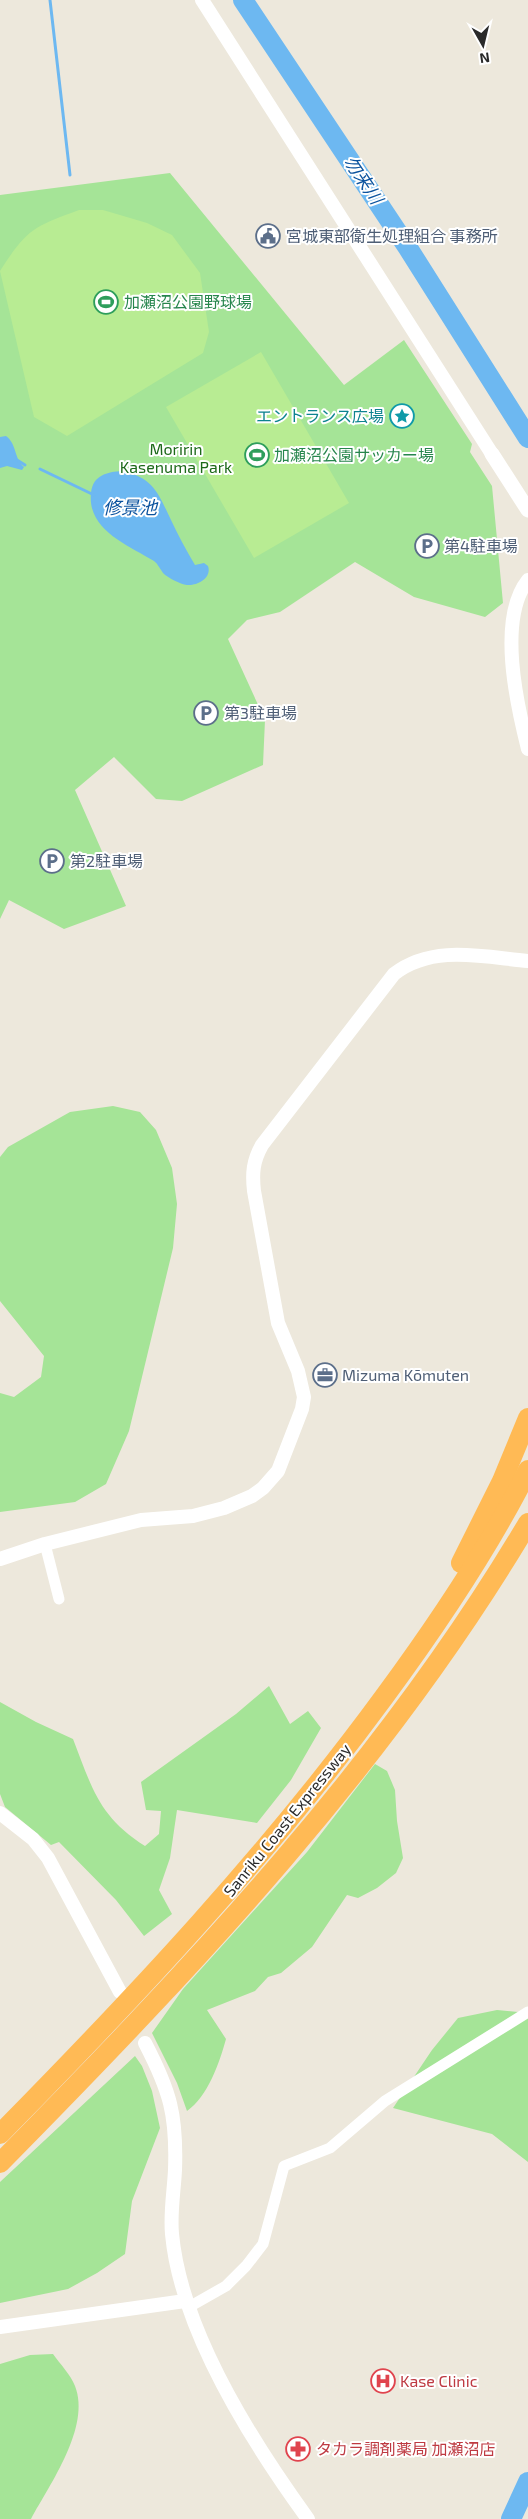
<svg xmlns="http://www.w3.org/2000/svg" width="528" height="2519" font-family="'Exo 2','Noto Sans JP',sans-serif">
<rect width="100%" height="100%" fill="#ede8dc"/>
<g fill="#a5e497">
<polygon points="170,173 344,385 404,340 472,444 470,452 492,486 503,603 485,617 414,597 355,562 280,612 247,620 228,639 265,720 263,765 182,801 156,799 114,757 75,790 126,906 64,929 9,900 0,919 0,195"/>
<polygon points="113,1106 140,1112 156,1130 172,1168 177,1204 173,1248 129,1431 106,1484 75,1502 0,1512 0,1393 14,1397 41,1377 44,1356 0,1301 0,1157 8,1147 70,1112"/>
<path d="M269,1686L290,1724L308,1711L321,1728L291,1780L257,1823L177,1810L170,1858L159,1890L172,1914L144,1936L116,1900L59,1842L51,1845L5,1807L0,1794V1702L36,1722L73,1739C92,1788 99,1817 145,1846L159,1834L161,1811L146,1810L141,1782L236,1714Z"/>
<path d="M375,1764L387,1771L395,1790L397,1821L403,1858L396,1873L377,1888L358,1898L347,1895L312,1947L281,1973L268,1977L255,1991L207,2010L226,2039C219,2064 208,2096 187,2111L177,2083L152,2033L183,1989L307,1852Z"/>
<polygon points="497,2010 528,2013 528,2162 492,2134 393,2108 432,2050 458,2018"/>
<polygon points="135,2056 142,2066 152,2091 160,2128 132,2201 125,2254 97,2273 68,2289 0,2303 0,2182"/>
<path d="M53,2354C60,2364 71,2375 75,2386C91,2427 50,2484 31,2519H0V2364L30,2355Z"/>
</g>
<g fill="#b8ec93">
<path d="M79,210H103L147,223L172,235L200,273L209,332L203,353L67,436L34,417L0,271C27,229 33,227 79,210Z"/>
<polygon points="261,352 349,503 254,558 166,407"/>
</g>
<g fill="#6db8f1">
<path d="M6,436C17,444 14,459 24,467L22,470L7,466L0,468V437Z"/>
<path d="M122,471C154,478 158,493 171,520C178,535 186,550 195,565L204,563L208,566C212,578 198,586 187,585C180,584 168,578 163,573C160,569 158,564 154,561C128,545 87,530 91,493C93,475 107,472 122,471Z"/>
</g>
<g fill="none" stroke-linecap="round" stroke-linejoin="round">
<g stroke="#6db8f1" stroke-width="3">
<polyline points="50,0 70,175"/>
<polyline points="17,460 25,465"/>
<polyline points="40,469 94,495"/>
</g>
<g stroke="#6db8f1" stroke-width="20">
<polyline points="243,0 408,248 528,438"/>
<polyline points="511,2519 528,2482"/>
</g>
<g stroke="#fff" stroke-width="11">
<polyline points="45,1544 59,1599"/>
<polyline points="189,2307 226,2286 246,2266 263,2244 284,2166 330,2148 385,2101 528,2012"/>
</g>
<g stroke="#fff" stroke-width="14">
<polyline points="202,0 492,454"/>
<path d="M528,580C497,619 517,705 528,749"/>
<path d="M0,1559L45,1544L141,1520L193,1516L224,1508L252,1496L263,1488L278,1471L302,1409L304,1397L298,1371L278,1323L254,1191C252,1173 253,1161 262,1145L394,974C433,944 483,957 528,961"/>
<polyline points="0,1813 33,1839 48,1858 120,1992"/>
<path d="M145,2043C170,2091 177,2115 175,2170C174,2191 170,2212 172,2234C181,2330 252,2442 308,2519"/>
<polyline points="0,2327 185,2301"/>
</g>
<polyline stroke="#fff" stroke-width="15" points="492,454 528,510"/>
<g stroke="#ffba55" stroke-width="20">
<polyline points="461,1563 502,1481 528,1418"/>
<path d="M0,2134C136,1996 269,1854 384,1697C437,1625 488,1550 528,1470"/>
<path d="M0,2163C195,1965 386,1763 528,1523"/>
</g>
</g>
<defs>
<g id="civic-ring" transform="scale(1.25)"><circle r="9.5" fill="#fff" stroke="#5c6f8a" stroke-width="1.5"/><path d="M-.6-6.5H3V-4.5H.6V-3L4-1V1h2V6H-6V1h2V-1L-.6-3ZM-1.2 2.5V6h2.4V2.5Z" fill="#5c6f8a"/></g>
<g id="stadium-ring" transform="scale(1.25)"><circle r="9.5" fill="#fff" stroke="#2e9e5b" stroke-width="1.5"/><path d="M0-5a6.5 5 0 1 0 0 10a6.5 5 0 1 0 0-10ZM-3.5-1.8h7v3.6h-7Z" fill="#2e9e5b"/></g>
<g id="sight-ring" transform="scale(1.25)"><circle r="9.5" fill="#fff" stroke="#0f9aa8" stroke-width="1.5"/><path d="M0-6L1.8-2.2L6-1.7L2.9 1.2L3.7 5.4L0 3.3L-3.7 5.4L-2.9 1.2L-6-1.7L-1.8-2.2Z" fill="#0f9aa8"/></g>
<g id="parking-ring" transform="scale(1.25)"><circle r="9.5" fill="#fff" stroke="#5c6f8a" stroke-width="1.5"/><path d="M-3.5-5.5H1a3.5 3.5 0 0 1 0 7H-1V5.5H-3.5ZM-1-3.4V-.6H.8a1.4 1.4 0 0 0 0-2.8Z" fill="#5c6f8a"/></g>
<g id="office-ring" transform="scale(1.25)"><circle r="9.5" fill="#fff" stroke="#5c6f8a" stroke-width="1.5"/><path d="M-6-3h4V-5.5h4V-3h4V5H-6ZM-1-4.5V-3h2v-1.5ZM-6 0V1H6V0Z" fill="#5c6f8a"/></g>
<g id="hospital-ring" transform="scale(1.25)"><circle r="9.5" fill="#fff" stroke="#e0444e" stroke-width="1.5"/><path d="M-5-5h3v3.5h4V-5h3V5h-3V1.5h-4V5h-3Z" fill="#e0444e"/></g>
<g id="pharmacy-ring" transform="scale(1.25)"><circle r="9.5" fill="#fff" stroke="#e0444e" stroke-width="1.5"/><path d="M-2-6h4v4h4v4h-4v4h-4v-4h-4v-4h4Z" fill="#e0444e"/></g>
</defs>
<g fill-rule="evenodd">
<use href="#civic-ring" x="268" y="236"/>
<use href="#stadium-ring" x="106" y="302"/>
<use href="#sight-ring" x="402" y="416"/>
<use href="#stadium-ring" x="257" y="455"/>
<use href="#parking-ring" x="427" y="546"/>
<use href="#parking-ring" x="206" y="713"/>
<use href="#parking-ring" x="52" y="861"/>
<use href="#office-ring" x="325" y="1375"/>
<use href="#hospital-ring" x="383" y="2381"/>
<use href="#pharmacy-ring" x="298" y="2449"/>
</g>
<g text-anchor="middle" stroke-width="4" stroke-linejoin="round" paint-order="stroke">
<g font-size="16" fill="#4e5e75" stroke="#fff" text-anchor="start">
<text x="286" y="242">宮城東部衛生処理組合 事務所</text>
<text x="444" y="552">第4駐車場</text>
<text x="224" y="719">第3駐車場</text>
<text x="70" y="867">第2駐車場</text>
<text x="342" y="1381">Mizuma Kōmuten</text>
</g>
<g font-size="16" fill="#27864d" stroke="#fff" text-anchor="start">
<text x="124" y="308">加瀬沼公園野球場</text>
<text x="274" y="461">加瀬沼公園サッカー場</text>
</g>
<g font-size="16" fill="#0d838f" stroke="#fff" text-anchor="end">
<text x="384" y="422">エントランス広場</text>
</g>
<g font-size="16" fill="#1c6919" stroke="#fff">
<text x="176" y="455">Moririn<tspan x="176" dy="18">Kasenuma Park</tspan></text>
</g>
<g font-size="16" fill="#2a2a2a" stroke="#fff">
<text transform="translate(287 1820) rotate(-51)" y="6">Sanriku Coast Expressway</text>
</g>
<g font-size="16" fill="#be3a42" stroke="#fff" text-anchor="start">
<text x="400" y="2387">Kase Clinic</text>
<text x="316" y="2455">タカラ調剤薬局 加瀬沼店</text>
</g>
<g font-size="18" font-style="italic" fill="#0b539e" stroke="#fff">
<text transform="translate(363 180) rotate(56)" y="6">勿来川</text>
<text x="130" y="514">修景池</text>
</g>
</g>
<g transform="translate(483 45) rotate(172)" stroke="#ffffff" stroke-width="4" paint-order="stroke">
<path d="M0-4L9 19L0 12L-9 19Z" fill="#2a2a2a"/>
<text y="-8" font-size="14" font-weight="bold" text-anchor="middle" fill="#2a2a2a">N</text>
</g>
</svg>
